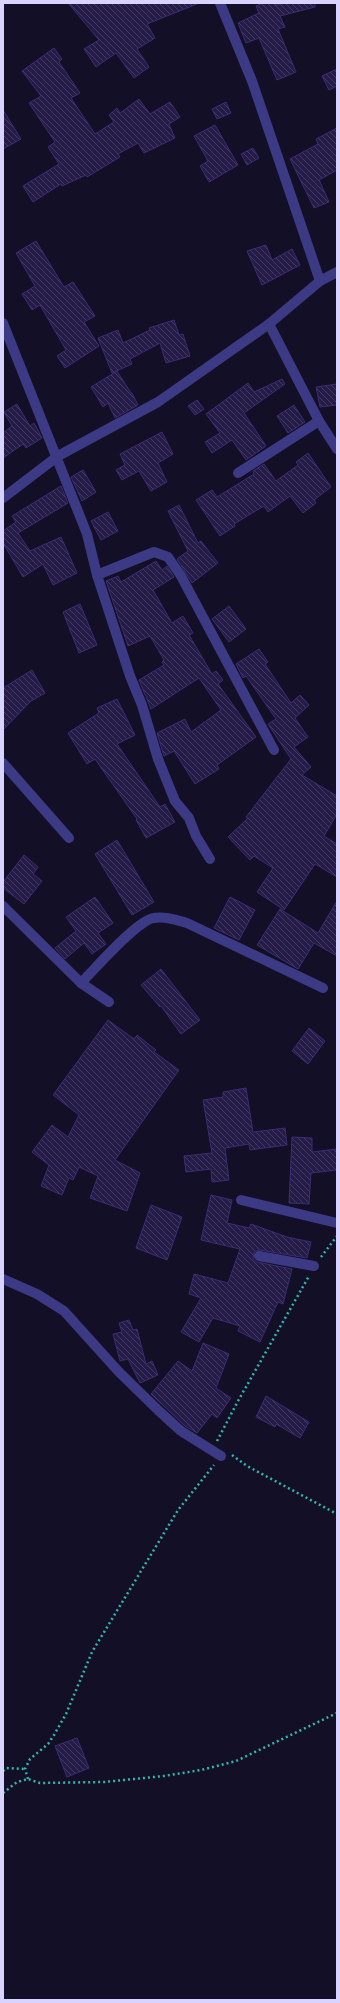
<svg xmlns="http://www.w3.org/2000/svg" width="340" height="2003" font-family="Manrope,sans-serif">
<defs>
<pattern id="building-back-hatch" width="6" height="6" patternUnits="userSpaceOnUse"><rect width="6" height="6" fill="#241b47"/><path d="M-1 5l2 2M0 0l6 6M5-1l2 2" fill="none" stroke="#433b63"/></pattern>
</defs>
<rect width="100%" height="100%" fill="#130f26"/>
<g fill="url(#building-back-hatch)" stroke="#3b2d73">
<polygon points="68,3 197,3 197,4 147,24 155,38 137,49 149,67 134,78 116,53 96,67 84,49 99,40"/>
<polygon points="263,3 274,3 276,5 286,3 315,3 315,7 280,16 285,27 278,29 296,72 277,80 259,38 246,43 238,23 259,13 256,6"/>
<polygon points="54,48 62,59 59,62 80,93 71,98 95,134 114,122 109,115 117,108 120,113 139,99 150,114 170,102 180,117 169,124 175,138 144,153 138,143 118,154 120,157 87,177 86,175 62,186 61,184 33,202 23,186 59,164 48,147 55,142 29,103 41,96 22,71"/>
<polygon points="337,69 337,86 329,90 322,76"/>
<polygon points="226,102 231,113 217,119 212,109"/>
<polygon points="3,110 21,139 3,149"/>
<polygon points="215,125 238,165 209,182 200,166 208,161 194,136"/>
<polygon points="337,128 337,170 319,180 329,202 314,208 290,159 318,144 316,139"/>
<polygon points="253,148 259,158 247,165 241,154"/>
<polygon points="36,241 64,287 73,282 95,316 84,322 99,346 65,368 57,356 66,350 40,305 32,310 22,294 35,286 16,253"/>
<polygon points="266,245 272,260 292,249 300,265 262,285 247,251"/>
<polygon points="174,320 179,335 183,334 190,356 166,363 160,343 130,359 132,364 112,373 98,338 118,330 123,343 150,330 149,328"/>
<polygon points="117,371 131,393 132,393 138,405 115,418 108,403 103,407 91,387"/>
<polygon points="282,379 285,384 244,413 266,446 246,460 232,440 212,453 205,442 220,433 206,414 248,383 254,392"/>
<polygon points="337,384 337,405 320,407 316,387"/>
<polygon points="197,400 204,409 195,415 188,406"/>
<polygon points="17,404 30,426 34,423 42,438 26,448 23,444 3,458 3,433 12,426 4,412"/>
<polygon points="294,405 305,422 288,433 277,416"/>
<polygon points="162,432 173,454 158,463 167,482 151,491 139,471 122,480 116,470 125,465 120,454"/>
<polygon points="308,453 331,487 314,500 316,503 303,513 290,496 268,512 264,506 234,524 235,526 220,536 196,500 212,490 217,497 254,474 253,471 264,464 276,481 298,465 296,462"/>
<polygon points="83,470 96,492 82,501 71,477"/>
<polygon points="61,486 68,503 18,533 30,551 61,537 77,573 53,585 43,564 23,577 3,543 3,531 16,522 12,516"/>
<polygon points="179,505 198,543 201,541 218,563 192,583 177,559 188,551 168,511"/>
<polygon points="108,512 118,531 101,540 91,521"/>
<polygon points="156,561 162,570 167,566 174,577 153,590 172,623 183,616 193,633 189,635 212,674 216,671 223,680 218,684 256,737 217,765 219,769 195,784 174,751 164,756 157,733 185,719 191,732 221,710 199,678 151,709 139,680 164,665 162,662 164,660 150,636 128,646 106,581 118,576 121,582"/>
<polygon points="80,604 97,645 79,653 63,612"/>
<polygon points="229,606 246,629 229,642 212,619"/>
<polygon points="259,649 268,662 265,664 291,703 300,695 309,705 295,718 308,737 294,747 311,767 302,775 337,796 337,814 324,836 337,844 337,877 315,864 284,910 257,892 273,868 254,856 250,860 228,837 248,818 246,817 291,759 268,724 276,719 246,676 243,678 236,664"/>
<polygon points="32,670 45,693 31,701 3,730 3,688"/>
<polygon points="117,699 135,735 117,744 160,807 165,804 175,822 146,838 136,820 137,819 95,759 87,764 68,733 99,713 97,708"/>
<polygon points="117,840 154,902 132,915 95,854"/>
<polygon points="24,855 38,867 33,874 42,881 24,904 3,888 3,882"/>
<polygon points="95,897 113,923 98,933 106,944 92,954 84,943 65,959 55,948 76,931 66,917"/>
<polygon points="230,897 255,910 239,940 214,928"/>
<polygon points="337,901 337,956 314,943 298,969 257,945 280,909 318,933"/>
<polygon points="161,969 200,1020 181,1034 161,1006 160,1007 141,985"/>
<polygon points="108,1020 134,1039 137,1035 156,1050 154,1052 179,1070 115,1160 140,1173 127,1211 90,1198 98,1176 79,1167 73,1180 69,1178 62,1195 41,1186 49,1165 32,1152 52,1125 68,1137 79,1115 53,1095"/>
<polygon points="309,1028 325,1041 308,1064 292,1051"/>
<polygon points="246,1088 253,1132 285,1128 287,1145 250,1150 249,1144 225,1148 229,1180 212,1182 211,1169 186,1172 184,1156 212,1153 203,1100 223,1097 223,1092"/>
<polygon points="292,1137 312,1138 312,1152 337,1149 337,1170 311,1173 309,1204 289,1203"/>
<polygon points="211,1195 232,1200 227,1223 249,1228 251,1224 287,1237 311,1242 307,1258 260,1250 254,1252 253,1259 257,1262 292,1269 283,1304 278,1302 260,1342 238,1331 240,1326 213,1318 199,1342 181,1332 201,1298 189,1294 194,1274 228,1283 240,1249 201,1240"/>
<polygon points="151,1205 182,1217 167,1260 136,1248"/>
<polygon points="129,1320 133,1330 137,1329 146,1364 152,1361 158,1375 140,1383 128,1359 120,1361 113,1334 122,1332 119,1323"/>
<polygon points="203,1343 229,1354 216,1388 231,1398 217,1418 212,1414 197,1433 185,1426 151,1394 178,1361 192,1371"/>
<polygon points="266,1396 309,1422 300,1438 276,1424 275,1427 256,1417"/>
<polygon points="77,1738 89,1768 67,1777 55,1746"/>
</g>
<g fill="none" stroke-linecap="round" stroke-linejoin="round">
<g stroke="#2fb8b0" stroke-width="2.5" stroke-dasharray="2 3" stroke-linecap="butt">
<polyline points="321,1257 337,1236"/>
<polyline points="217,1441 238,1401 309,1276"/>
<polyline points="232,1455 247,1466 337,1514"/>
<polyline points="3,1771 6,1768 25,1769"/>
<polyline points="28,1779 25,1769 30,1759 48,1744 54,1735 66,1714 92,1652 178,1510 214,1465"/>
<polyline points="3,1793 17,1782 28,1779 40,1783 104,1782 164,1776 201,1770 236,1761 337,1713"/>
</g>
<g stroke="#3d3a85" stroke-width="10">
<polyline points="220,3 252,81 320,281"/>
<polyline points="3,323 87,534 97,575 130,676 142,705 158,759 175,801 189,818 196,836 210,859"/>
<polyline points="269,324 319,421 337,449"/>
<polyline points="238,473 319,421"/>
<polyline points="3,498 58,456 158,402 269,324 320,281 337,272"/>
<polyline points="97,575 154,552 168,557 181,576 274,750"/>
<polyline points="3,763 69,838"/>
<polyline points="3,906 81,983 109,1002"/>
<path d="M81,983C95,969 137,920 154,918C165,916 176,920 187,923L323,988"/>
<polyline points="241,1200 337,1223"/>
<polyline points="259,1256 314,1266"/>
<polyline points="3,1279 37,1294 64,1311 119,1372 159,1411 181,1431 221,1456"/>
</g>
</g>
<rect width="340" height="2003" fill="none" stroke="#d9d4ff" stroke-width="8"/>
</svg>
